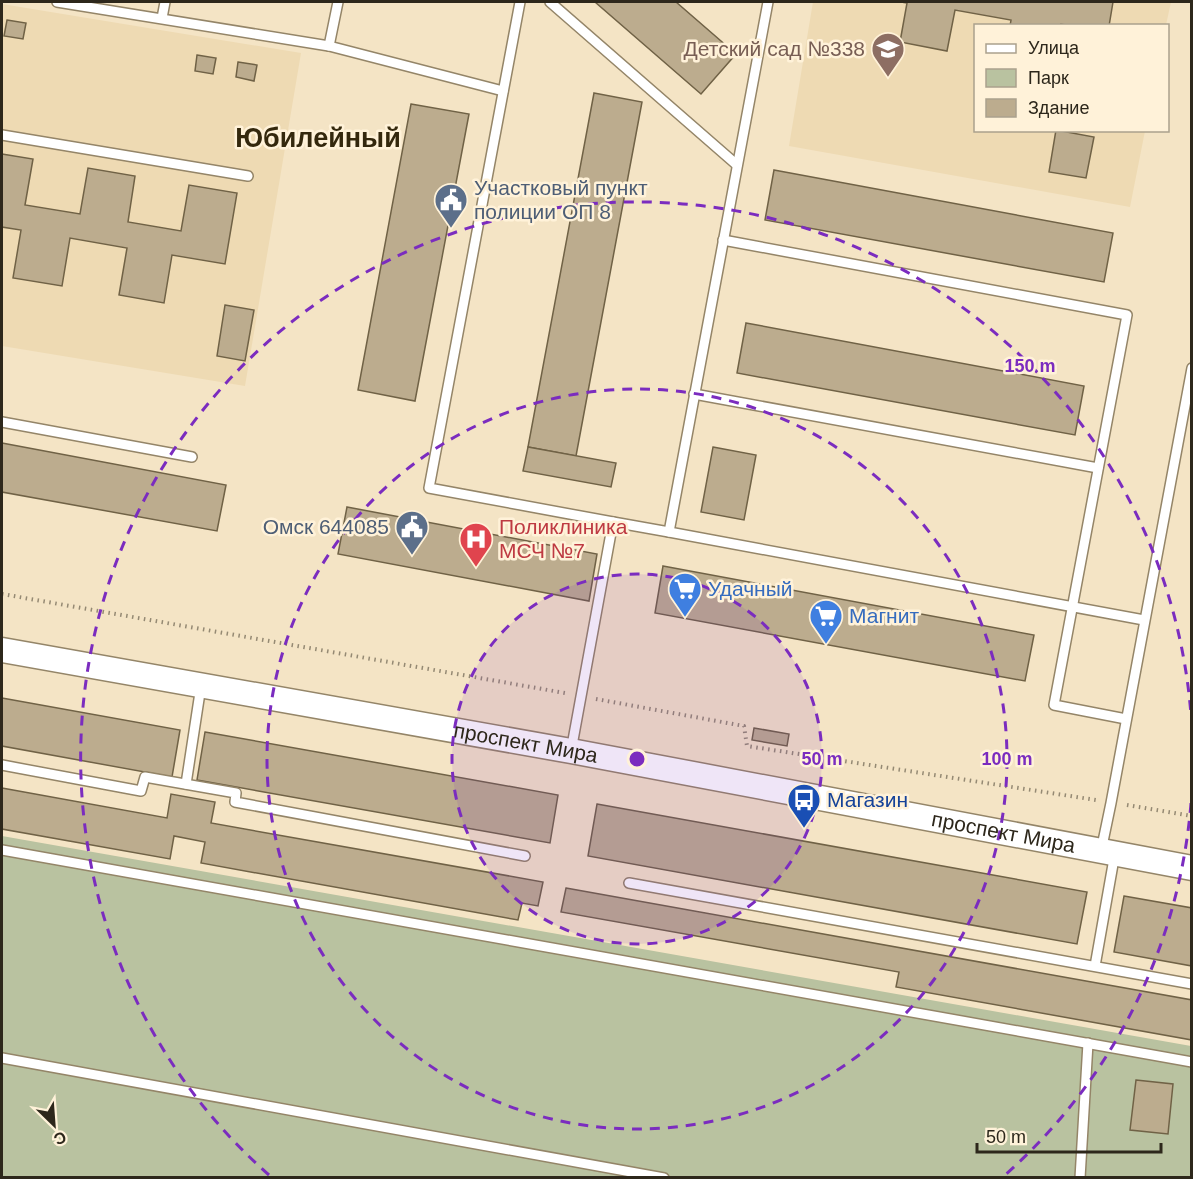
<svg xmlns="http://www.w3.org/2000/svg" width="1193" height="1179" font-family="Arial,sans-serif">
<rect width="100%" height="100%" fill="#f4e4c5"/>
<g fill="#eedab3">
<polygon points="813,2 1171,2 1166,25 976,26 976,130 1145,131 1130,207 789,146"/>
<polygon points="2,4 301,53 245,386 2,346"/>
</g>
<polygon fill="#b9c2a0" points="2,836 1191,1046 1191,1177 2,1177"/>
<g fill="#bcac8e" stroke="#706246" stroke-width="1.5">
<polygon points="595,2 676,2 736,54 701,94"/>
<polygon points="901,2 1113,2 1109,26 1069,26 1061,24 1061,26 1010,26 1011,20 955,10 947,51 900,42 907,3"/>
<polygon points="7,20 26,23 23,39 4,36"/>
<polygon points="197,55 216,58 213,74 195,71"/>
<polygon points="238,62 257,65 254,81 236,77"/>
<polygon points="594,93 642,102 576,456 528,447"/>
<polygon points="411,104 469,114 415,401 358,390"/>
<polygon points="1056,130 1094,137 1086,178 1049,172"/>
<polygon points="2,154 33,159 25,205 80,214 88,168 135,176 128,222 181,231 189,185 237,193 225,264 172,255 164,303 119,295 127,248 70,238 62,286 13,278 21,230 2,227"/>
<polygon points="774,170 1113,233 1104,282 765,220"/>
<polygon points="225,305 254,310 245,361 217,356"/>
<polygon points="746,323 1084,386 1075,435 737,373"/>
<polygon points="2,443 226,485 217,531 2,492"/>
<polygon points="528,447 616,463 611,487 523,471"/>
<polygon points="713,447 756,455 744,520 701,512"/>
<polygon points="347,507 597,554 589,601 338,554"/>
<polygon points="663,566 1034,635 1025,681 655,613"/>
<polygon points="2,698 180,730 172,777 2,746"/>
<polygon points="754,728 789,734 787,746 752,740"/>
<polygon points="205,732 558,795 550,843 197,780"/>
<polygon points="2,788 167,818 171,794 215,802 211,823 543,882 538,906 522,903 518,920 201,863 205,842 174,836 170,859 2,829"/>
<polygon points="597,804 1087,892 1077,944 588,856"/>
<polygon points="566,888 1192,1000 1192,1040 896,987 899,972 561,912"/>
<polygon points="1124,896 1192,908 1192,966 1114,952"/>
<polygon points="1136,1080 1173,1084 1168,1134 1130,1130"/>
</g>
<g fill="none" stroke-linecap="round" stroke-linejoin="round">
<g stroke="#948568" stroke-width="12">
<g id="service">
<polyline points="57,2 329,46 503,91"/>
<polyline points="520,2 429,488 613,522 571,751"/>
<polyline points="550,2 737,165"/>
<polyline points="162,18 165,2"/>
<polyline points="329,46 338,2"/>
<polyline points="2,135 248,176"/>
<polyline points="723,240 1127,315 1054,705 1126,719"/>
<polyline points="694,394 1098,468"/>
<polyline points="2,422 192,457"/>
<polyline points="613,522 669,532 768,2"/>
<polyline points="669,532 1144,620"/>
<polyline points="2,765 141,791 145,777 236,793 235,802 525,856"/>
<polyline points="186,784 201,686"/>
<polyline points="2,850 1192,1062"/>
<polyline points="1101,851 1111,803 1192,368"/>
<polyline points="629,883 1192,984"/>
<polyline points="1095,966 1115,853"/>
<polyline points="2,1058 664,1178"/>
<polyline points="1080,1178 1088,1043"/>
</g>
</g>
<g stroke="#948568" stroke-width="27">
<g id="tertiary">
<path id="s1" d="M2,650L571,751L1192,868"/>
</g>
</g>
<g stroke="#948973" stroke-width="4" stroke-dasharray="1.5 4.5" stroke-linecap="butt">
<polyline points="2,594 565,693"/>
<polyline points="596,699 744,726 747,746 1096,800"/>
<polyline points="1127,805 1192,816"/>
</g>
<use href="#service" stroke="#fff" stroke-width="9"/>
<use href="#tertiary" stroke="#fff" stroke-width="24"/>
</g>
<circle cx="637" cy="759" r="185" fill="#7b2cbf" fill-opacity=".12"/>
<g fill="none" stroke="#7b2cbf" stroke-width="3" stroke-dasharray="10 8">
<circle cx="637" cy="759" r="185"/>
<circle cx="637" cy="759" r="370"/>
<path d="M1191 803A556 556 0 0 1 1005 1175M269 1175A556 556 0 1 1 1191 715"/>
</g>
<defs>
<g id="school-pin" transform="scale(1.725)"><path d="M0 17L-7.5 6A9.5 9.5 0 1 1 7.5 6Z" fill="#8d6e63" stroke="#fff2d9"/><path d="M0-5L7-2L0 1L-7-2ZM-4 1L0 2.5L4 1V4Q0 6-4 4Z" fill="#fff"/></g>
<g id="civic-pin" transform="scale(1.725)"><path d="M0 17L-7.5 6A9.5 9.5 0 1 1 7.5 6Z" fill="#5c6f8a" stroke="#fff2d9"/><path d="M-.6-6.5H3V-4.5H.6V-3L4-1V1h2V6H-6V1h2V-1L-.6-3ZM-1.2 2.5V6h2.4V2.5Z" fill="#fff"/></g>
<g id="hospital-pin" transform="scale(1.725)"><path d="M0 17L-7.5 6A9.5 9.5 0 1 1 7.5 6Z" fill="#e0444e" stroke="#fff2d9"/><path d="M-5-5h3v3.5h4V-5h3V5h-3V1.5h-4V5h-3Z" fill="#fff"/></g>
<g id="supermarket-pin" transform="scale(1.725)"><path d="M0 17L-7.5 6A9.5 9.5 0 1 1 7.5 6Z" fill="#3f7fe0" stroke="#fff2d9"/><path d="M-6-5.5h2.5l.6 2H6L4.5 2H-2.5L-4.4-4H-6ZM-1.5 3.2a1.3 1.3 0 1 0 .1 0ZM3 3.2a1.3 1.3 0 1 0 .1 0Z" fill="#fff"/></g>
<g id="bus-pin" transform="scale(1.725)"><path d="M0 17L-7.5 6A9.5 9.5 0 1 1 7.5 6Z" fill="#1a4fb4" stroke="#fff2d9"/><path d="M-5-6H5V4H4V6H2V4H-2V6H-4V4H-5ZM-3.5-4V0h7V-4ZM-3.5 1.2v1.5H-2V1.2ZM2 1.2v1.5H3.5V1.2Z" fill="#fff"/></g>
</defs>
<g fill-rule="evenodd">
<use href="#school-pin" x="888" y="49"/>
<use href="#civic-pin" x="451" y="200"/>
<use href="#civic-pin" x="412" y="527"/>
<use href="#hospital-pin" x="476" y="539"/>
<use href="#supermarket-pin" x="685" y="589"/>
<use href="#supermarket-pin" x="826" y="616"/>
<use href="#bus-pin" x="804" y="800"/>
</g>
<g text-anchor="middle" stroke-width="5" stroke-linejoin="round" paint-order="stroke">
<g font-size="21" fill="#785e54" stroke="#fff2d9" text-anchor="end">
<text x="865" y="56">Детский сад №338</text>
</g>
<g font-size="21" fill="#4e5e75" stroke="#fff2d9" text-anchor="start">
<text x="474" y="195">Участковый пункт<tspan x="474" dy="24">полиции ОП 8</tspan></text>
<text x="389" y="534" text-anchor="end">Омск 644085</text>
</g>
<g font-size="21" fill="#be3a42" stroke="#fff2d9" text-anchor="start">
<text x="499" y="534">Поликлиника<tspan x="499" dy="24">МСЧ №7</tspan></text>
</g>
<g font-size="21" fill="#366cbe" stroke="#fff2d9" text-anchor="start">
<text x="708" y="596">Удачный</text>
<text x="849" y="623">Магнит</text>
</g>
<g font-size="21" fill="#2d271b" stroke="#fff2d9">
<text dy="7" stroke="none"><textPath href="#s1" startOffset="532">проспект Мира</textPath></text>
<text dy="7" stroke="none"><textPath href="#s1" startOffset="1018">проспект Мира</textPath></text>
</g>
<g font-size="21" fill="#164399" stroke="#fff2d9" text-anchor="start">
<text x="827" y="807">Магазин</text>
</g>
<g font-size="27" font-weight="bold" fill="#34280d" stroke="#fff2d9">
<text x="318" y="147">Юбилейный</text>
</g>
</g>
<circle cx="637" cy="759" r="9" fill="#7b2cbf" stroke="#fff2d9" stroke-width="3"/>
<g font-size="18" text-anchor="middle" font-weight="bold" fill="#7b2cbf" stroke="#fff2d9" stroke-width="5" stroke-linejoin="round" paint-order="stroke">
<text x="1030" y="372">150 m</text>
<text x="822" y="765">50 m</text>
<text x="1007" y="765">100 m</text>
</g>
<rect width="1193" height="1179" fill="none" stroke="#2d271b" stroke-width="6"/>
<rect x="974" y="24" width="195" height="108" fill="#fff2d9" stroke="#aba18d" stroke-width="1.5"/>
<rect x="986" y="44" width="30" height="9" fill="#ffffff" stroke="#aba18d" stroke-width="1.5"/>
<text x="1028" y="54" font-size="18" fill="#2d271b">Улица</text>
<rect x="986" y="69" width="30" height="18" fill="#b9c2a0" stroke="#aba18d" stroke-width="1.5"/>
<text x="1028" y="84" font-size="18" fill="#2d271b">Парк</text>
<rect x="986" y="99" width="30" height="18" fill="#bcac8e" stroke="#aba18d" stroke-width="1.5"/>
<text x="1028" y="114" font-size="18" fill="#2d271b">Здание</text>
<g transform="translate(54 1125) rotate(155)" stroke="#fff2d9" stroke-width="4.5" paint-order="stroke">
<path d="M0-4.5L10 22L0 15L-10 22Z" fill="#2d271b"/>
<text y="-9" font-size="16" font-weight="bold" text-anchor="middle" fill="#2d271b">С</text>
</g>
<path d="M977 1143v9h184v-9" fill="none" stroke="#2d271b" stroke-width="3"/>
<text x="986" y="1143" font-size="18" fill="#2d271b" stroke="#fff2d9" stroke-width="4.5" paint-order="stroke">50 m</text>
</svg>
